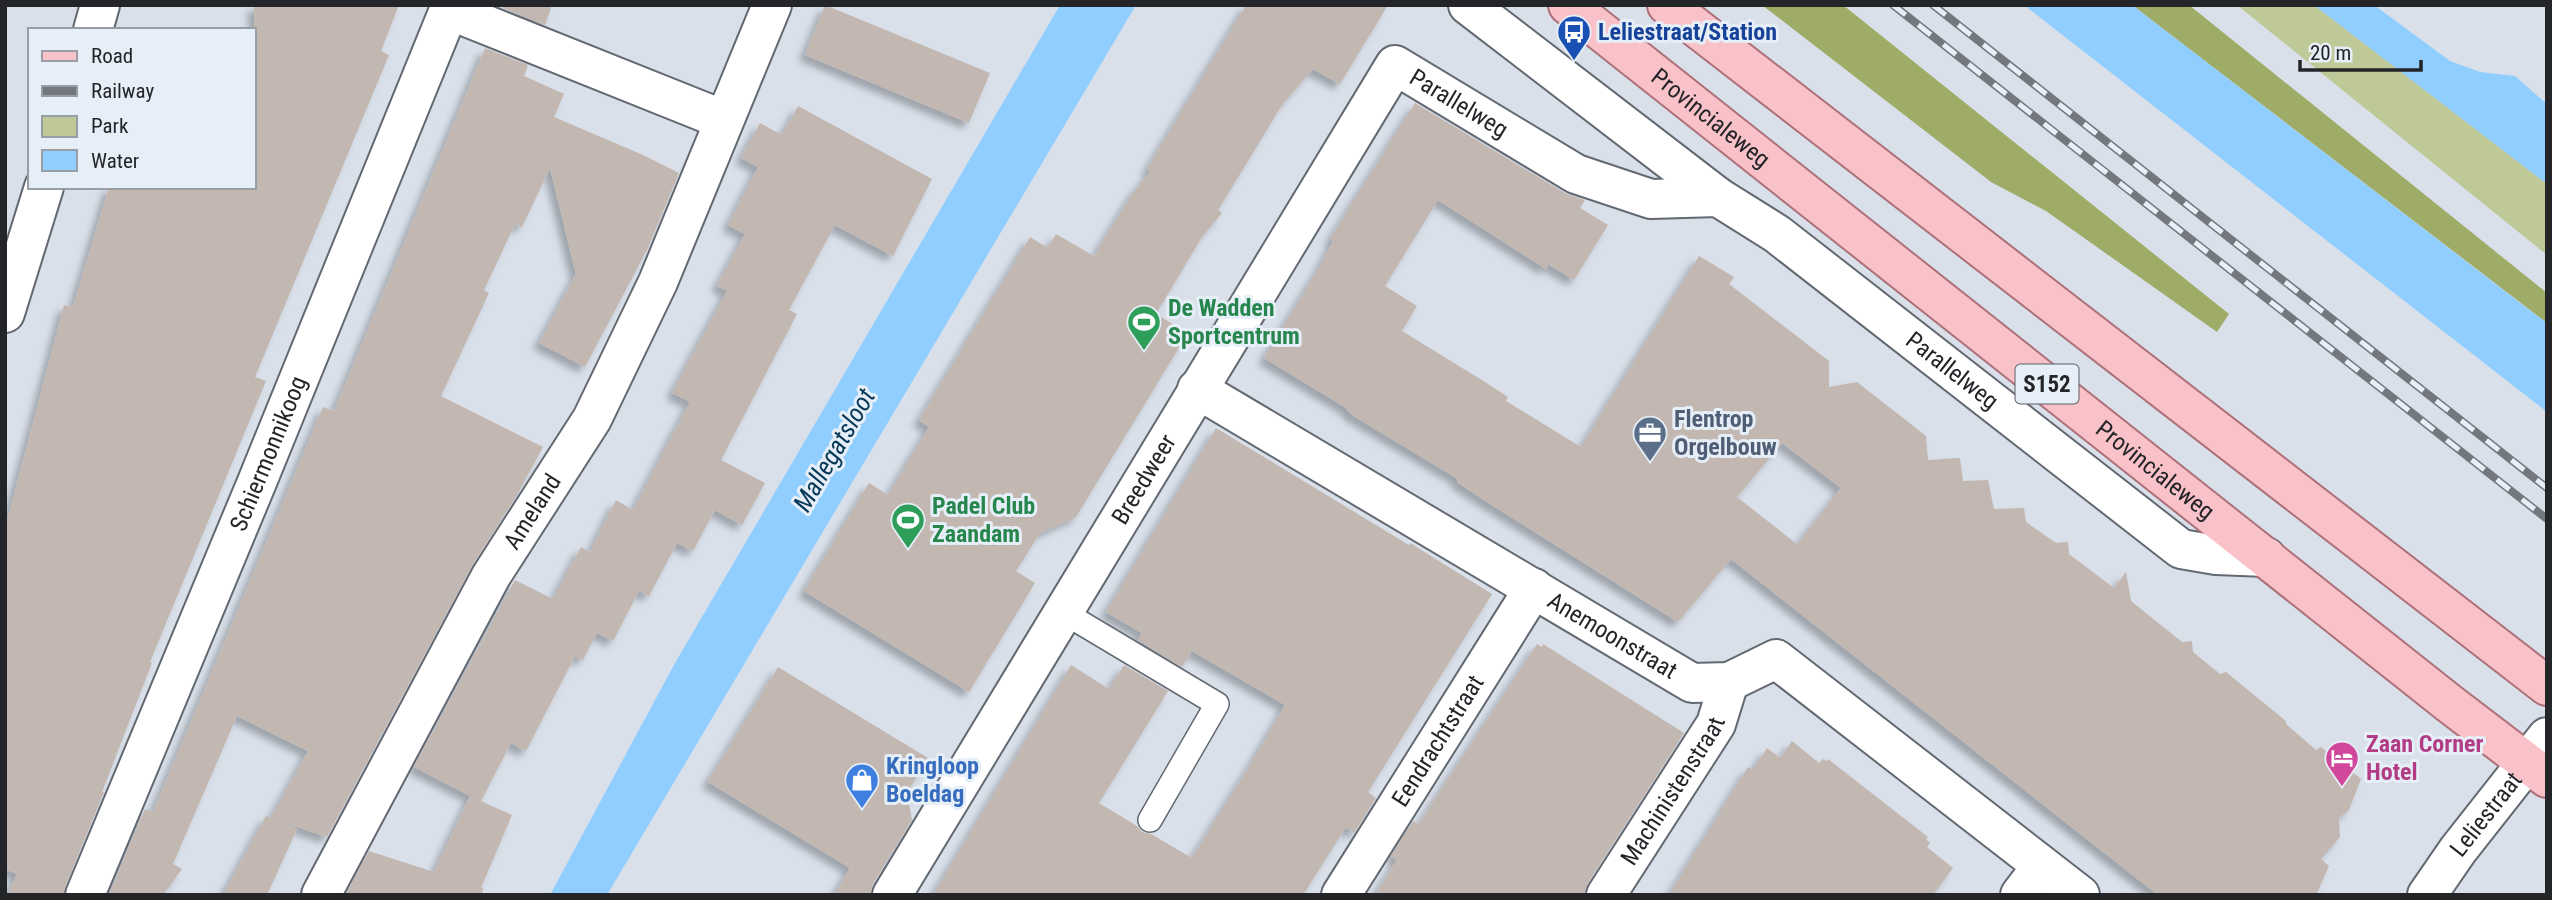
<svg xmlns="http://www.w3.org/2000/svg" width="2552" height="900" font-family="'Roboto Condensed',sans-serif">
<defs>
<filter id="shadow"><feDropShadow dx="-6" dy="6" stdDeviation="3.5" flood-color="#0004"/></filter>
</defs>
<rect width="100%" height="100%" fill="#d9e0ea"/>
<polygon fill="#bec997" points="2237,5 2314,5 2547,184 2547,255"/>
<g fill="#9eac67">
<polygon points="1762,5 1843,5 2229,314 2217,332 2046,211 1991,182"/>
<polygon points="2132,5 2189,5 2547,293 2547,323"/>
</g>
<g fill="#90ceff">
<polygon points="1060,5 1136,5 607,895 550,895 675,663"/>
<polygon points="2024,5 2132,5 2524,306 2547,323 2547,412"/>
<polygon points="2314,5 2374,5 2450,61 2480,72 2515,76 2547,104 2547,184"/>
</g>
<g fill="#c2b7b1" fill-rule="evenodd" filter="url(#shadow)">
<polygon points="254,5 399,5 381,51 389,55 255,377 266,381 150,662 152,663 102,792 104,792 65,887 64,895 8,895 17,874 5,869 5,529 64,305 73,307 109,187 254,187"/>
<polygon points="504,5 552,5 545,25 503,8"/>
<polygon points="825,5 990,73 969,123 805,55"/>
<polygon points="1246,5 1388,5 1340,84 1313,69 1282,105 1234,184 1218,210 1222,213 1202,237 1156,314 1188,333 1076,517 1040,533 1016,571 1035,583 969,692 804,591 869,483 888,495 929,427 919,420 1030,237 1048,248 1056,234 1094,256 1132,194 1151,171 1147,169"/>
<polygon points="485,48 528,65 524,76 564,94 554,117 643,155 679,173 648,248 585,367 539,343 576,274 550,168 522,227 515,224 484,290 489,293 441,396 543,447 517,495 472,566 327,837 279,821 297,829 267,895 223,895 266,816 271,818 308,751 237,716 173,864 182,869 163,895 109,895 145,809 153,812 323,407 334,411"/>
<path d="M1415,103L1565,193L1585,200L1580,208L1608,225L1574,280L1548,264L1546,269L1438,200L1385,286L1417,306L1402,331L1485,382L1508,397L1506,401L1581,447L1699,256L1734,277L1729,284L1829,361V387L1857,382L1926,436L1928,460L1960,458L1963,481L1988,480L1994,509L2024,508L2026,522L2056,543L2068,542L2069,554L2114,588L2126,572L2131,601L2182,642L2192,641L2193,652L2220,674L2226,672L2286,721V724L2316,750L2321,747L2361,779L2349,810L2339,818L2340,837L2321,859L2329,866L2316,895H2158L1731,559L1678,622L1487,502L1457,482L1458,479L1352,415L1347,410L1348,409L1264,358L1319,268L1333,241L1330,239ZM1782,443L1841,488L1797,544L1737,497Z"/>
<polygon points="798,106 932,179 893,256 835,225 789,310 797,314 721,460 765,483 742,525 715,510 693,551 677,543 649,596 639,591 613,641 597,633 583,660 575,656 526,751 511,743 481,801 512,815 481,888 483,888 482,895 346,895 369,851 434,872 470,796 478,800 414,767 515,580 553,599 581,547 590,552 616,500 633,510 690,402 672,393 727,291 717,286 745,234 728,225 758,167 741,158 760,123 782,135"/>
<polygon points="1216,428 1409,545 1410,543 1492,594 1368,792 1376,798 1354,833 1346,827 1303,895 933,895 1071,665 1109,689 1124,665 1168,691 1099,803 1137,826 1142,832 1151,834 1192,858 1257,754 1285,705 1192,651 1182,667 1138,640 1142,633 1106,612"/>
<polygon points="1537,644 1542,647 1543,644 1684,733 1588,883 1584,895 1375,895 1397,860 1391,856 1413,821 1419,824"/>
<polygon points="778,667 928,758 907,793 912,820 873,884 870,895 834,895 850,868 708,782"/>
<polygon points="1792,741 1819,763 1823,759 1827,761 1828,759 1928,837 1926,839 1930,843 1927,847 1953,868 1933,895 1669,895 1748,767 1753,770 1767,748 1780,758"/>
</g>
<g fill="none" stroke-linecap="round" stroke-linejoin="round">
<g stroke="#636971" stroke-width="26">
<polyline id="service" points="1063,612 1217,704 1150,820"/>
</g>
<g stroke="#636971" stroke-width="42">
<g id="minor">
<path id="s1" d="M1468,5L1718,197L1777,234L2181,549L2216,555L2266,557"/>
<polyline points="449,10 724,120"/>
<polyline points="93,30 100,5"/>
<polyline points="5,313 44,187"/>
<path id="s2" d="M1197,389L1692,683L1729,682L1776,659L2080,895"/>
<path id="s3" d="M85,895L257,482L451,5"/>
<path id="s4" d="M321,895L491,576L592,419L658,282L772,5"/>
<path id="s5" d="M892,895L1395,65L1576,174L1651,199L1718,197"/>
<path id="s6" d="M1341,895L1534,588"/>
<path id="s7" d="M1606,895L1716,724L1729,682"/>
<polyline points="2020,895 2042,866"/>
</g>
</g>
<g stroke="#636971" stroke-width="42">
<g id="tertiary">
<path id="s8" d="M2427,895L2458,850L2547,737"/>
</g>
</g>
<g stroke="#ac7079" stroke-width="42">
<g id="primary">
<path id="s9" d="M1568,5L2450,704L2547,778"/>
<polyline points="1667,5 2547,686"/>
</g>
</g>
<use href="#service" stroke="#fff" stroke-width="23"/>
<use href="#minor" stroke="#fff" stroke-width="38"/>
<use href="#tertiary" stroke="#fff" stroke-width="38"/>
<use href="#primary" stroke="#f9c1c8" stroke-width="38"/>
<g stroke="#73777e" stroke-width="8">
<g id="rail">
<polyline points="1893,5 2547,519"/>
<polyline points="1933,5 2547,488"/>
</g>
</g>
<use href="#rail" stroke="#e6eef7" stroke-width="5" stroke-dasharray="16" stroke-linecap="butt"/>
</g>
<defs>
<g id="bus-pin" transform="scale(1.75)"><path d="M0 17L-7.5 6A9.5 9.5 0 1 1 7.5 6Z" fill="#1a4fb4" stroke="#e6eef7"/><path d="M-5-6H5V4H4V6H2V4H-2V6H-4V4H-5ZM-3.5-4V0h7V-4ZM-3.5 1.2v1.5H-2V1.2ZM2 1.2v1.5H3.5V1.2Z" fill="#fff"/></g>
<g id="stadium-pin" transform="scale(1.75)"><path d="M0 17L-7.5 6A9.5 9.5 0 1 1 7.5 6Z" fill="#2e9e5b" stroke="#e6eef7"/><path d="M0-5a6.5 5 0 1 0 0 10a6.5 5 0 1 0 0-10ZM-3.5-1.8h7v3.6h-7Z" fill="#fff"/></g>
<g id="office-pin" transform="scale(1.75)"><path d="M0 17L-7.5 6A9.5 9.5 0 1 1 7.5 6Z" fill="#5c6f8a" stroke="#e6eef7"/><path d="M-6-3h4V-5.5h4V-3h4V5H-6ZM-1-4.5V-3h2v-1.5ZM-6 0V1H6V0Z" fill="#fff"/></g>
<g id="hotel-pin" transform="scale(1.75)"><path d="M0 17L-7.5 6A9.5 9.5 0 1 1 7.5 6Z" fill="#d1479c" stroke="#e6eef7"/><path d="M-6-4.5h1.5V1H6V5H4.5V3h-9V5H-6ZM-4 0a1.8 1.8 0 1 1 3.6 0ZM.5 0V-2.5h3Q6-2.5 6 0Z" fill="#fff"/></g>
<g id="shop-pin" transform="scale(1.75)"><path d="M0 17L-7.5 6A9.5 9.5 0 1 1 7.5 6Z" fill="#3f7fe0" stroke="#e6eef7"/><path d="M-5-2.5h2.3a2.7 3.5 0 0 1 5.4 0H5L5.5 6h-11ZM-1.5-2.5h3a1.5 2.3 0 0 0-3 0Z" fill="#fff"/></g>
</defs>
<g fill-rule="evenodd">
<use href="#bus-pin" x="1574" y="32"/>
<use href="#stadium-pin" x="1144" y="322"/>
<use href="#office-pin" x="1650" y="433"/>
<use href="#stadium-pin" x="908" y="520"/>
<use href="#hotel-pin" x="2342" y="758"/>
<use href="#shop-pin" x="862" y="780"/>
</g>
<g text-anchor="middle" stroke-width="6" stroke-linejoin="round" paint-order="stroke">
<rect fill="#e6eef7" stroke="#5e6167" stroke-width="2" x="2015.5" y="364.5" width="63" height="39" rx="5"/>
<g font-size="23" font-weight="bold" fill="#232529">
<text x="2047" y="392">S152</text>
</g>
<g font-size="24" font-weight="bold" fill="#164399" stroke="#e6eef7" text-anchor="start">
<text x="1598" y="40">Leliestraat/Station</text>
</g>
<g font-size="24" fill="#232529" stroke="#e6eef7">
<text dy="8" stroke="none"><textPath href="#s5" startOffset="1045">Parallelweg</textPath></text>
<text dy="8" stroke="none"><textPath href="#s9" startOffset="182">Provincialeweg</textPath></text>
<text dy="8" stroke="none"><textPath href="#s1" startOffset="607">Parallelweg</textPath></text>
<text dy="8" stroke="none"><textPath href="#s3" startOffset="478">Schiermonnikoog</textPath></text>
<text dy="8" stroke="none"><textPath href="#s9" startOffset="749">Provincialeweg</textPath></text>
<text dy="8" stroke="none"><textPath href="#s5" startOffset="486">Breedweer</textPath></text>
<text dy="8" stroke="none"><textPath href="#s4" startOffset="438">Ameland</textPath></text>
<text dy="8" stroke="none"><textPath href="#s2" startOffset="483">Anemoonstraat</textPath></text>
<text dy="8" stroke="none"><textPath href="#s6" startOffset="182">Eendrachtstraat</textPath></text>
<text dy="8" stroke="none"><textPath href="#s7" startOffset="124">Machinistenstraat</textPath></text>
<text dy="8" stroke="none"><textPath href="#s8" startOffset="100">Leliestraat</textPath></text>
</g>
<g font-size="24" font-weight="bold" fill="#27864d" stroke="#e6eef7" text-anchor="start">
<text x="1168" y="316">De Wadden<tspan x="1168" dy="28">Sportcentrum</tspan></text>
<text x="932" y="514">Padel Club<tspan x="932" dy="28">Zaandam</tspan></text>
</g>
<g font-size="24" font-weight="bold" fill="#4e5e75" stroke="#e6eef7" text-anchor="start">
<text x="1674" y="427">Flentrop<tspan x="1674" dy="28">Orgelbouw</tspan></text>
</g>
<g font-size="24" font-weight="bold" fill="#b23c85" stroke="#e6eef7" text-anchor="start">
<text x="2366" y="752">Zaan Corner<tspan x="2366" dy="28">Hotel</tspan></text>
</g>
<g font-size="24" font-weight="bold" fill="#366cbe" stroke="#e6eef7" text-anchor="start">
<text x="886" y="774">Kringloop<tspan x="886" dy="28">Boeldag</tspan></text>
</g>
<g font-size="26" font-style="italic" fill="#063858" stroke="#e6eef7">
<text transform="translate(834 450) rotate(-60)" y="9">Mallegatsloot</text>
</g>
</g>
<rect width="2552" height="900" fill="none" stroke="#232529" stroke-width="14"/>
<rect x="28" y="28" width="228" height="161" fill="#e6eef7" stroke="#989ea5" stroke-width="2"/>
<rect x="42" y="51" width="35" height="10" fill="#f9c1c8" stroke="#989ea5" stroke-width="2"/>
<text x="91" y="63" font-size="21" fill="#232529">Road</text>
<rect x="42" y="86" width="35" height="10" fill="#73777e" stroke="#989ea5" stroke-width="2"/>
<text x="91" y="98" font-size="21" fill="#232529">Railway</text>
<rect x="42" y="116" width="35" height="21" fill="#bec997" stroke="#989ea5" stroke-width="2"/>
<text x="91" y="133" font-size="21" fill="#232529">Park</text>
<rect x="42" y="150" width="35" height="21" fill="#90ceff" stroke="#989ea5" stroke-width="2"/>
<text x="91" y="168" font-size="21" fill="#232529">Water</text>
<path d="M2300 60v10h121v-10" fill="none" stroke="#232529" stroke-width="3.5"/>
<text x="2310" y="60" font-size="21" fill="#232529" stroke="#e6eef7" stroke-width="5" paint-order="stroke">20 m</text>
</svg>
